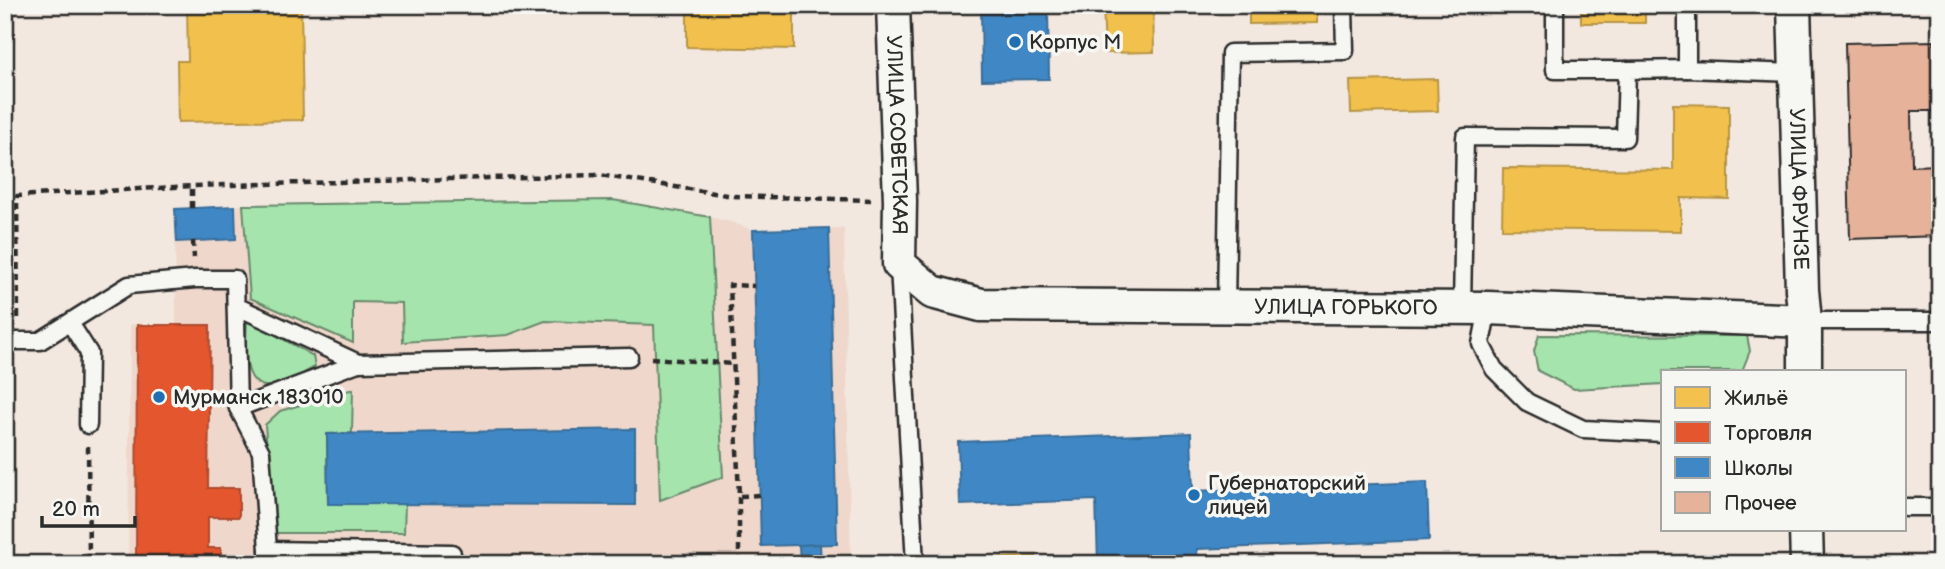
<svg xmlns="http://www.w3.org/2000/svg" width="1945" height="569" font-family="'Balsamiq Sans',sans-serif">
<rect width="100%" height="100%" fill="#f3e8e0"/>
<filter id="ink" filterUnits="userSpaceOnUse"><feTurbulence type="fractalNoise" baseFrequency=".0143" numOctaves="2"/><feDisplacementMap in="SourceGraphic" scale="14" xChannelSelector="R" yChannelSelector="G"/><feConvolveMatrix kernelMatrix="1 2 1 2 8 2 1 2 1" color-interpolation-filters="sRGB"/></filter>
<g filter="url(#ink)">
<polygon fill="#efd8cb" points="613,200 710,217 731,222 753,230 844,228 851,564 128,564 130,324 176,325 175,209 243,205"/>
<g fill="#a5e4ac" stroke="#68886c" stroke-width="2">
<polygon points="613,200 710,217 723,477 660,500 654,325 545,321 508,335 403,342 402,303 353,302 353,343 250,298 243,205"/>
<path d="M247,319L313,356L315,367C305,372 295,379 285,383C238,400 246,347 247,319Z"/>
<polygon points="1539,335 1747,336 1750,351 1742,371 1663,371 1663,384 1574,389 1538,371 1534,351"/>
<polygon points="353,389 352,433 327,434 328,504 405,503 404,533 274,533 265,425 280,411"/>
</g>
<g fill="#f2c14e" stroke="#b69444" stroke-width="2">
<polygon points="187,5 301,5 303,120 178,122 177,61 188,61"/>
<polygon points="717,5 794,5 794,49 687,47 687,6 717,7"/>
<polygon points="1103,5 1153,5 1154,52 1105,53"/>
<polygon points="1249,5 1317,5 1317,23 1249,24"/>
<rect x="1581" y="5" width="64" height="18"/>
<polygon points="1437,79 1438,111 1351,113 1350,81"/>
<polygon points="1673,104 1729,105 1729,199 1681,198 1681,231 1502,229 1503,168 1673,170"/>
<polygon points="1036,556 1037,564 971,564 971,559"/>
</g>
<polygon fill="#e4572e" stroke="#ac4a2d" stroke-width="2" points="137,325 210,325 208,488 239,488 239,517 208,517 208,548 221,548 221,564 136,564"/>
<g fill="#3f88c5" stroke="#396c97" stroke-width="2">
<polygon points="981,5 1048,5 1049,79 982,80"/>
<polygon points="235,206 236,239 177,242 175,209"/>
<polygon points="829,228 837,544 761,546 753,230"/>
<polygon points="635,429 635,505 328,504 327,434"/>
<polygon points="1191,433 1193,491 1427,482 1429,540 1197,549 1198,564 1098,564 1096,500 960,505 958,442"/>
<polygon points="820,544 821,564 800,564 799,545"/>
</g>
<polygon fill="#e6b299" stroke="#2b2b2b" stroke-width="2" points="1934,41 1936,111 1911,111 1912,166 1940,165 1940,236 1850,239 1845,43"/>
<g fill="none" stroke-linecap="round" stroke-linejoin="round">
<g stroke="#2b2b2b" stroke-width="21">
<g id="service">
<polyline points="1555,5 1555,70 1627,70"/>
<polyline points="1687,5 1687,69 1796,73"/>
<polyline points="899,266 915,564"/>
<polyline points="236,306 358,363 629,357"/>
<polyline points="1226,307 1230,53 1345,51 1344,5"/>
<polyline points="1462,308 1465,137 1625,138 1627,70 1687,69"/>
<polyline points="1488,308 1481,344 1494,369 1527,402 1583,429 1663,433"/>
<polyline points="1805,321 1940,321"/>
<polyline points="70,323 89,353 88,425"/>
<polyline points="5,341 40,341 129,285 195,279 235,279 238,408 261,452 269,564"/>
<polyline points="238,408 358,363"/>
<polyline points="1905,507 1940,507"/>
<polyline points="268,550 452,553"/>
</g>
</g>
<g stroke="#2b2b2b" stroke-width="37">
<g id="minor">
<path id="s1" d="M893,5L900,201L899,264L932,292L981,305L1488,308L1805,321"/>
<path id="s2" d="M1794,5L1802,290L1805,321V371"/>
<polyline points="1806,529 1807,564"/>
</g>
</g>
<g stroke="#2b2b2b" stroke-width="4.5" stroke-dasharray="7 5" stroke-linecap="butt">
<polyline points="192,208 192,186"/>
<polyline points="193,241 194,258"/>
<polyline points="18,318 17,196 192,186 599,175 733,196 871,200"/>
<polyline points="651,358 734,364"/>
<polyline points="88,446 89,564"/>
<polyline points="740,496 760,495"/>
<polyline points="739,564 739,496 730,285 754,286"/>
</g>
<use href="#service" stroke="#f6f6f2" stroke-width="16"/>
<use href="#minor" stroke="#f6f6f2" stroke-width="32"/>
</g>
</g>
<g fill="#1f6fb2" stroke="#f6f6f2" stroke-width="2.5">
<circle cx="1015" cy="42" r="7"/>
<circle cx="159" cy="397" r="7"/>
<circle cx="1194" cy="495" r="7"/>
</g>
<g text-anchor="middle" stroke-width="7" stroke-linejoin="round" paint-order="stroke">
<g font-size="21" fill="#2b2b2b" stroke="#f6f6f2" text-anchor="start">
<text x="1029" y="49">Корпус M</text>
<text x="173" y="404">Мурманск 183010</text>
<text x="1208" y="490">Губернаторский<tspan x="1208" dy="24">лицей</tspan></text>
</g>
<g font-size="21" fill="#2b2b2b" stroke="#f6f6f2">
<text dy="7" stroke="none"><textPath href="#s1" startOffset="130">УЛИЦА СОВЕТСКАЯ</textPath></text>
<text dy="7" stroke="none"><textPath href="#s2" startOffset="184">УЛИЦА ФРУНЗЕ</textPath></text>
<text dy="7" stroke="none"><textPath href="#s1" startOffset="718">УЛИЦА ГОРЬКОГО</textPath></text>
</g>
</g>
<rect width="1945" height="569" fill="none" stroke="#f6f6f2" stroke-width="28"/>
<rect x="14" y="14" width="1917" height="541" fill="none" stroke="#2b2b2b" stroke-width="2.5" filter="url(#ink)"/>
<rect x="1661" y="370" width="245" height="161" fill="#f6f6f2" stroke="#a5a5a2" stroke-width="2"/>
<rect x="1675" y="387" width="35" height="21" fill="#f2c14e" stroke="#a5a5a2" stroke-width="2"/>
<text x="1724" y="405" font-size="21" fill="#2b2b2b">Жильё</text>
<rect x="1675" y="422" width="35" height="21" fill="#e4572e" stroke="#a5a5a2" stroke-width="2"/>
<text x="1724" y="440" font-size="21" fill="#2b2b2b">Торговля</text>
<rect x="1675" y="457" width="35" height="21" fill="#3f88c5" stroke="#a5a5a2" stroke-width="2"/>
<text x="1724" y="475" font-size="21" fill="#2b2b2b">Школы</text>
<rect x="1675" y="492" width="35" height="21" fill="#e6b299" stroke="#a5a5a2" stroke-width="2"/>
<text x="1724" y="510" font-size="21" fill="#2b2b2b">Прочее</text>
<path d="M42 516v10h93v-10" fill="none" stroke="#2b2b2b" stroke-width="3.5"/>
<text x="52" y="516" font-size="21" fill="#2b2b2b" stroke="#f6f6f2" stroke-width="5" paint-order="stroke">20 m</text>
</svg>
